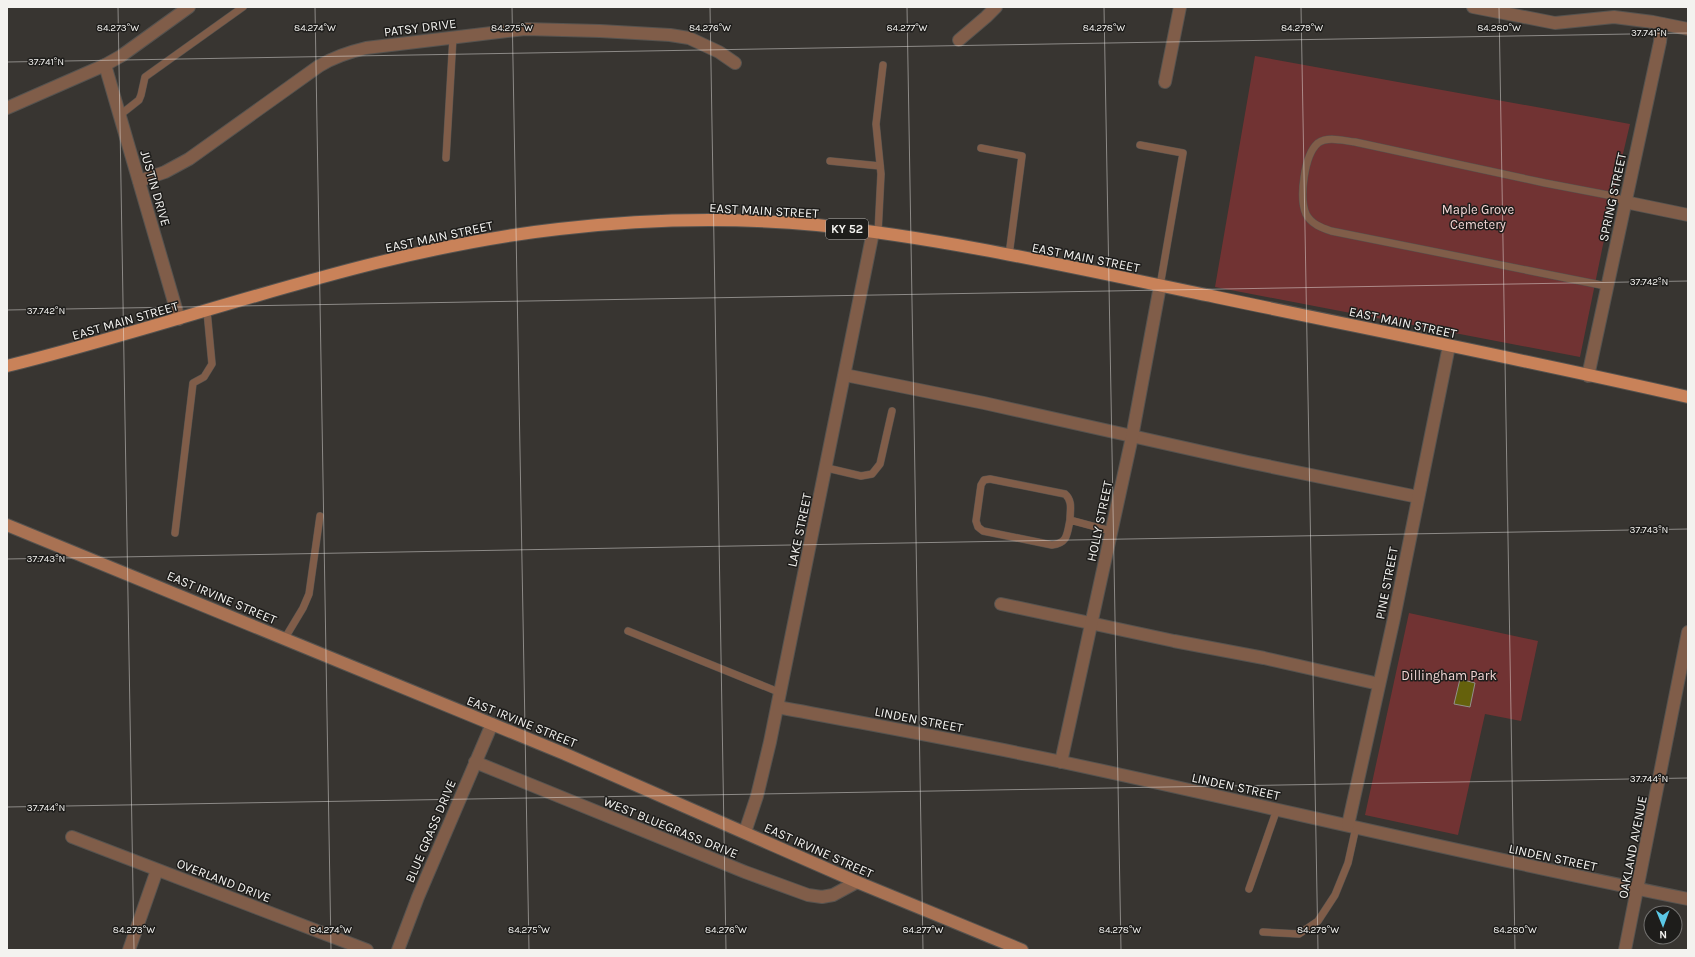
<svg xmlns="http://www.w3.org/2000/svg" width="1695" height="957" font-family="Karla,sans-serif">
<rect width="100%" height="100%" fill="#383531"/>
<g fill="#713333">
<polygon points="1255,56 1630,124 1613,196 1580,357 1215,287"/>
<polygon points="1409,613 1538,641 1521,721 1485,714 1458,835 1365,815"/>
</g>
<polygon fill="#65610c" stroke="#91918c" points="1460,679 1475,683 1470,707 1454,704"/>
<g fill="none" stroke-linecap="round" stroke-linejoin="round">
<g stroke="#56534f" stroke-width="8">
<g id="lane">
<polyline points="120,115 139,100 141,95 145,77 243,7"/>
<polyline points="1140,145 1183,153 1160,286"/>
<polyline points="981,148 1022,156 1009,255"/>
<polyline points="446,158 453,37"/>
<polyline points="830,161 880,166"/>
<polyline points="878,233 881,174 876,124 883,65"/>
<path d="M1606,286L1331,231C1322,228 1311,224 1306,214C1299,198 1304,155 1318,143C1328,136 1344,141 1355,142L1545,183L1613,196L1625,202"/>
<polyline points="827,468 861,476 872,474 880,464 892,411"/>
<path d="M1070,520C1070,510 1073,501 1065,494L990,479L984,480L981,485L976,521L978,527L983,531L1052,545C1068,543 1067,534 1070,520L1111,531"/>
<polyline points="175,533 193,383 204,377 212,364 207,311"/>
<polyline points="628,631 781,693"/>
<polyline points="285,638 303,608 309,594 320,516"/>
<polyline points="1249,889 1277,809"/>
<polyline points="1263,932 1299,934 1318,921 1335,895 1348,863 1356,827"/>
</g>
</g>
<g stroke="#56534f" stroke-width="14">
<g id="street">
<polyline points="1473,7 1555,23 1614,17 1653,22 1688,29"/>
<polyline points="959,40 986,17 996,7"/>
<polyline points="105,65 179,319"/>
<polyline points="1165,82 1180,7"/>
<polyline points="7,108 105,65 121,56 189,7"/>
<path d="M139,181L165,172L189,159L319,66C334,57 349,52 366,48L525,29L600,31L670,35L689,38L719,52L735,63"/>
<polyline points="1625,202 1688,215"/>
<polyline points="845,375 984,403 1248,462 1418,497"/>
<polyline points="1588,376 1660,42 1662,24"/>
<polyline points="1001,604 1174,641 1264,658 1379,684"/>
<path d="M778,707C872,725 968,742 1062,762C1271,807 1478,857 1688,899"/>
<polyline points="475,762 745,872 808,895 822,897 833,895 857,882"/>
<polyline points="1061,762 1132,437 1160,286"/>
<polyline points="1348,825 1394,618 1449,346"/>
<polyline points="745,832 757,796 770,742 873,232"/>
<polyline points="72,837 367,950"/>
<polyline points="129,950 157,870"/>
<polyline points="398,950 418,897 492,724"/>
<polyline points="1625,950 1688,632"/>
</g>
</g>
<g stroke="#56534f" stroke-width="14">
<polyline id="secondary" points="7,525 565,754 857,882 1022,950"/>
</g>
<g stroke="#56534f" stroke-width="14">
<path id="primary" d="M7,366C191,321 370,250 559,229C644,219 732,217 817,225C951,239 1084,270 1216,297C1373,330 1531,361 1688,397"/>
</g>
<use href="#lane" stroke="#805d49" stroke-width="7"/>
<use href="#street" stroke="#805d49" stroke-width="12"/>
<use href="#secondary" stroke="#a97253" stroke-width="12"/>
<use href="#primary" stroke="#c98259" stroke-width="12"/>
</g>
<path fill="none" stroke="#f3f2ef" stroke-width="1" stroke-opacity="0.45" d="M118,7L134,950M315,7L331,950M512,7L529,950M710,7L726,950M907,7L923,950M1104,7L1121,950M1301,7L1318,950M1499,7L1515,950M7,62L1688,33M7,310L1688,281M7,559L1688,529M7,807L1688,778"/>
<g text-anchor="middle" stroke-width="3" stroke-linejoin="round" paint-order="stroke">
<rect fill="#1e1d1b" stroke="#b3b2af" stroke-width="1" x="826" y="219" width="42" height="20" rx="3"/>
<g font-size="12" font-weight="bold" fill="#f3f2ef">
<text x="847" y="233">KY 52</text>
</g>
<g font-size="13" fill="#f3f2ef" stroke="#1e1d1b">
<text transform="translate(420 27) rotate(-7)" y="5">PATSY DRIVE</text>
<text transform="translate(156 188) rotate(74)" y="5">JUSTIN DRIVE</text>
<text transform="translate(1612 197) rotate(-78)" y="5">SPRING STREET</text>
<text transform="translate(764 210) rotate(3)" y="5">EAST MAIN STREET</text>
<text transform="translate(439 236) rotate(-12)" y="5">EAST MAIN STREET</text>
<text transform="translate(1086 257) rotate(11)" y="5">EAST MAIN STREET</text>
<text transform="translate(125 320) rotate(-16)" y="5">EAST MAIN STREET</text>
<text transform="translate(1403 322) rotate(12)" y="5">EAST MAIN STREET</text>
<text transform="translate(1099 521) rotate(-78)" y="5">HOLLY STREET</text>
<text transform="translate(799 530) rotate(-78)" y="5">LAKE STREET</text>
<text transform="translate(1386 583) rotate(-79)" y="5">PINE STREET</text>
<text transform="translate(222 597) rotate(23)" y="5">EAST IRVINE STREET</text>
<text transform="translate(919 719) rotate(11)" y="5">LINDEN STREET</text>
<text transform="translate(522 721) rotate(22)" y="5">EAST IRVINE STREET</text>
<text transform="translate(1236 786) rotate(12)" y="5">LINDEN STREET</text>
<text transform="translate(671 827) rotate(22)" y="5">WEST BLUEGRASS DRIVE</text>
<text transform="translate(430 831) rotate(-67)" y="5">BLUE GRASS DRIVE</text>
<text transform="translate(1632 847) rotate(-79)" y="5">OAKLAND AVENUE</text>
<text transform="translate(819 850) rotate(24)" y="5">EAST IRVINE STREET</text>
<text transform="translate(1553 857) rotate(12)" y="5">LINDEN STREET</text>
<text transform="translate(224 880) rotate(21)" y="5">OVERLAND DRIVE</text>
</g>
<g font-size="13" fill="#f1d5d4" stroke="#1e1d1b">
<text x="1478" y="214">Maple Grove<tspan x="1478" dy="15">Cemetery</tspan></text>
<text x="1449" y="680">Dillingham Park</text>
</g>
</g>
<g font-size="10" text-anchor="middle" fill="#f3f2ef" stroke="#1e1d1b" stroke-width="3" stroke-linejoin="round" paint-order="stroke">
<text x="118" y="31">84.273°W</text>
<text x="315" y="31">84.274°W</text>
<text x="512" y="31">84.275°W</text>
<text x="710" y="31">84.276°W</text>
<text x="907" y="31">84.277°W</text>
<text x="1104" y="31">84.278°W</text>
<text x="1302" y="31">84.279°W</text>
<text x="1499" y="31">84.280°W</text>
<text x="1649" y="36">37.741°N</text>
<text x="46" y="65">37.741°N</text>
<text x="1649" y="285">37.742°N</text>
<text x="46" y="314">37.742°N</text>
<text x="1649" y="533">37.743°N</text>
<text x="46" y="562">37.743°N</text>
<text x="1649" y="782">37.744°N</text>
<text x="46" y="811">37.744°N</text>
<text x="134" y="933">84.273°W</text>
<text x="331" y="933">84.274°W</text>
<text x="529" y="933">84.275°W</text>
<text x="726" y="933">84.276°W</text>
<text x="923" y="933">84.277°W</text>
<text x="1120" y="933">84.278°W</text>
<text x="1318" y="933">84.279°W</text>
<text x="1515" y="933">84.280°W</text>
</g>
<rect width="1695" height="957" fill="none" stroke="#f3f2ef" stroke-width="16"/>
<g transform="translate(1663 925) rotate(179)"><circle r="19" fill="#1e1d1b" stroke="#737270"/>
<path d="M0-3L7 15L0 10L-7 15Z" fill="#5bc8e6"/>
<text y="-6" font-size="11" font-weight="bold" text-anchor="middle" fill="#f3f2ef">N</text>
</g>
</svg>
